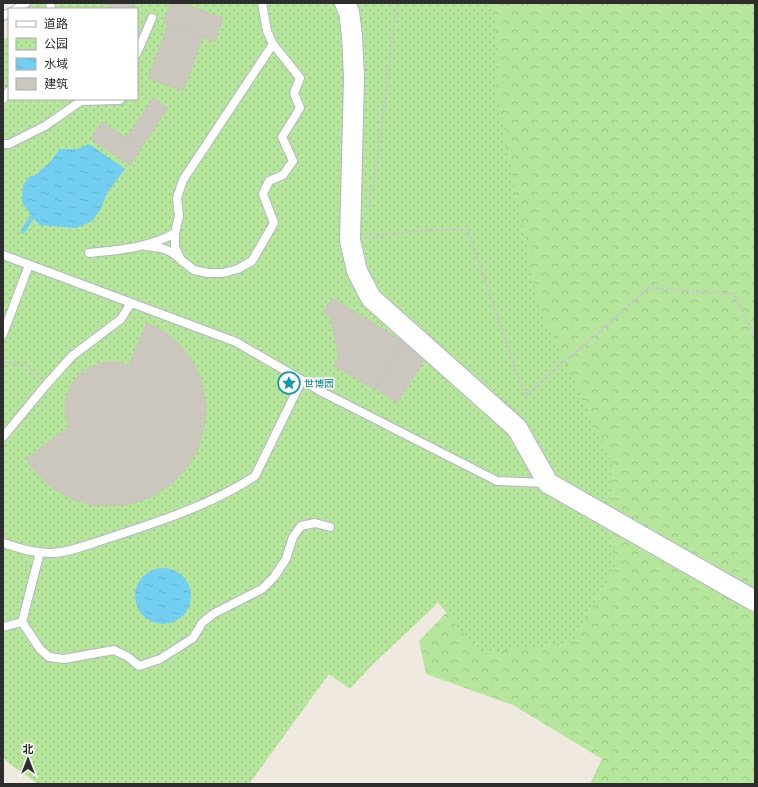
<svg xmlns="http://www.w3.org/2000/svg" width="758" height="787" font-family="'Archivo Narrow','Noto Sans SC',sans-serif">
<defs>
<pattern id="forest-crowns" width="20" height="18" patternUnits="userSpaceOnUse"><rect width="20" height="18" fill="#b5e69c"/><path d="M2 6a3 3 0 1 1 6 0M12 15a3 3 0 1 1 6 0" fill="none" stroke="#9cc687"/></pattern>
<pattern id="park-dots" width="8" height="8" patternUnits="userSpaceOnUse"><rect width="8" height="8" fill="#b5e69c"/><path d="M2 2h.1M6 6h.1" fill="none" stroke="#9cc687" stroke-width="1.8" stroke-linecap="round"/></pattern>
<pattern id="water-ripples" width="26" height="14" patternUnits="userSpaceOnUse"><rect width="26" height="14" fill="#72cff2"/><path d="M2 4q2-2 4 0t4 0M15 11q2-2 4 0t4 0" fill="none" stroke="#63b2d0"/></pattern>
</defs>
<rect width="100%" height="100%" fill="#efe9e0"/>
<polygon fill="url(#forest-crowns)" points="359,3 755,3 755,784 590,784 602,759 513,705 426,674 419,641 496,561"/>
<polygon fill="url(#park-dots)" points="26,3 492,3 494,7 497,97 538,304 611,461 614,569 573,642 482,654 437,602 435,606 371,666 350,689 329,674 249,784 38,784 10,764 3,757 3,41 9,36 9,99 137,99 137,9 25,9"/>
<g fill="url(#water-ripples)">
<path d="M89,144L125,169L107,193L100,210L92,221L77,228L39,225L22,203L23,185L30,176H34C44,168 54,160 59,149H78Z"/>
<circle cx="163" cy="596" r="28"/>
</g>
<g fill="none" stroke-linecap="round" stroke-linejoin="round">
<polyline stroke="#72cff2" stroke-width="4.5" points="23,231 32,217"/>
</g>
<g fill="#cbc7be" stroke="#cbc5b9">
<polygon points="110,3 134,3 131,9 107,9"/>
<polygon points="171,3 181,3 223,18 215,42 163,23"/>
<polygon points="168,25 203,37 183,91 148,78"/>
<polygon points="153,98 168,108 141,148 126,138"/>
<polygon points="102,122 141,148 130,165 91,139"/>
<polygon points="332,298 404,342 374,389 334,366 339,356 330,317 323,313"/>
<polygon points="147,323 162,330 179,344 193,362 202,383 206,405 204,427 198,449 187,467 173,483 155,495 135,503 114,506 92,505 72,499 53,488 37,474 26,459 69,427 65,412 65,402 68,392 72,383 79,375 87,369 96,365 105,362 116,362 129,365"/>
<polygon points="405,340 428,354 397,403 375,388"/>
</g>
<g fill="none" stroke-linecap="round" stroke-linejoin="round">
<g stroke="#b3b6c1" stroke-width="10">
<g id="service">
<polyline points="50,3 51,9"/>
<polyline points="262,3 267,31 273,44 300,78 294,93 300,108 282,137 293,161 283,175 269,181 263,194 274,223 252,261 238,269 223,273 208,273 194,270 181,260 175,247 175,233 179,216 177,198 183,180 273,44"/>
<polyline points="16,9 26,3"/>
<polyline points="3,16 9,13"/>
<polyline points="137,53 152,18"/>
<polyline points="3,99 9,91"/>
<polyline points="3,144 9,144 45,126 81,101 120,100 121,99"/>
<path d="M146,246C161,248 168,248 179,258"/>
<path d="M89,253C118,250 149,248 175,233"/>
<polyline points="3,255 236,342 322,392 497,481 546,483"/>
<polyline points="3,334 29,265"/>
<polyline points="3,437 46,385 72,356 121,319 131,303"/>
<path d="M3,543C19,548 36,554 53,553C72,552 92,543 109,538C158,522 211,505 255,476L302,380"/>
<polyline points="22,622 40,649 49,657 64,659 114,650 128,657 139,666 160,659 193,638 202,623 213,614 262,589 274,577 286,559 293,537 301,526 315,523 330,527"/>
<polyline points="3,627 22,622 40,552"/>
</g>
</g>
<g stroke="#b3b6c1" stroke-width="22">
<polyline id="tertiary" points="345,3 349,12 352,36 354,77 350,240 357,271 371,298 517,428 548,483 755,601"/>
</g>
<g stroke="#c8c8c8" stroke-width="2.5" stroke-dasharray="3 2" stroke-linecap="butt">
<path d="M369,207C382,139 387,71 397,3"/>
<polyline points="366,238 424,230 467,229 525,396 649,288 734,294 755,336"/>
<polyline points="3,363 26,364 39,378"/>
</g>
<use href="#service" stroke="#fff" stroke-width="8"/>
<use href="#tertiary" stroke="#fff" stroke-width="20"/>
</g>
<defs>
<g id="sight-ring" transform="scale(1.15)"><circle r="9.5" fill="#fff" stroke="#0f9aa8" stroke-width="1.5"/><path d="M0-6L1.8-2.2L6-1.7L2.9 1.2L3.7 5.4L0 3.3L-3.7 5.4L-2.9 1.2L-6-1.7L-1.8-2.2Z" fill="#0f9aa8"/></g>
</defs>
<g fill-rule="evenodd">
<use href="#sight-ring" x="289" y="383"/>
</g>
<g text-anchor="middle" stroke-width="3.5" stroke-linejoin="round" paint-order="stroke">
<g font-size="10" fill="#0d838f" stroke="#fff" text-anchor="start">
<text x="304" y="387">世博园</text>
</g>
</g>
<rect width="758" height="787" fill="none" stroke="#2d2d2d" stroke-width="8"/>
<rect x="8" y="8" width="130" height="92" fill="#ffffff" stroke="#ababab"/>
<rect x="16" y="21" width="20" height="6" fill="#ffffff" stroke="#ababab"/>
<text x="44" y="28" font-size="12" fill="#2d2d2d">道路</text>
<rect x="16" y="38" width="20" height="12" fill="url(#park-dots)" stroke="#ababab"/>
<text x="44" y="48" font-size="12" fill="#2d2d2d">公园</text>
<rect x="16" y="58" width="20" height="12" fill="url(#water-ripples)" stroke="#ababab"/>
<text x="44" y="68" font-size="12" fill="#2d2d2d">水域</text>
<rect x="16" y="78" width="20" height="12" fill="#cbc7be" stroke="#ababab"/>
<text x="44" y="88" font-size="12" fill="#2d2d2d">建筑</text>
<g transform="translate(28 759)" stroke="#ffffff" stroke-width="3" paint-order="stroke">
<path d="M0-3L7 15L0 10L-7 15Z" fill="#2d2d2d"/>
<text y="-6" font-size="11" font-weight="bold" text-anchor="middle" fill="#2d2d2d">北</text>
</g>
</svg>
